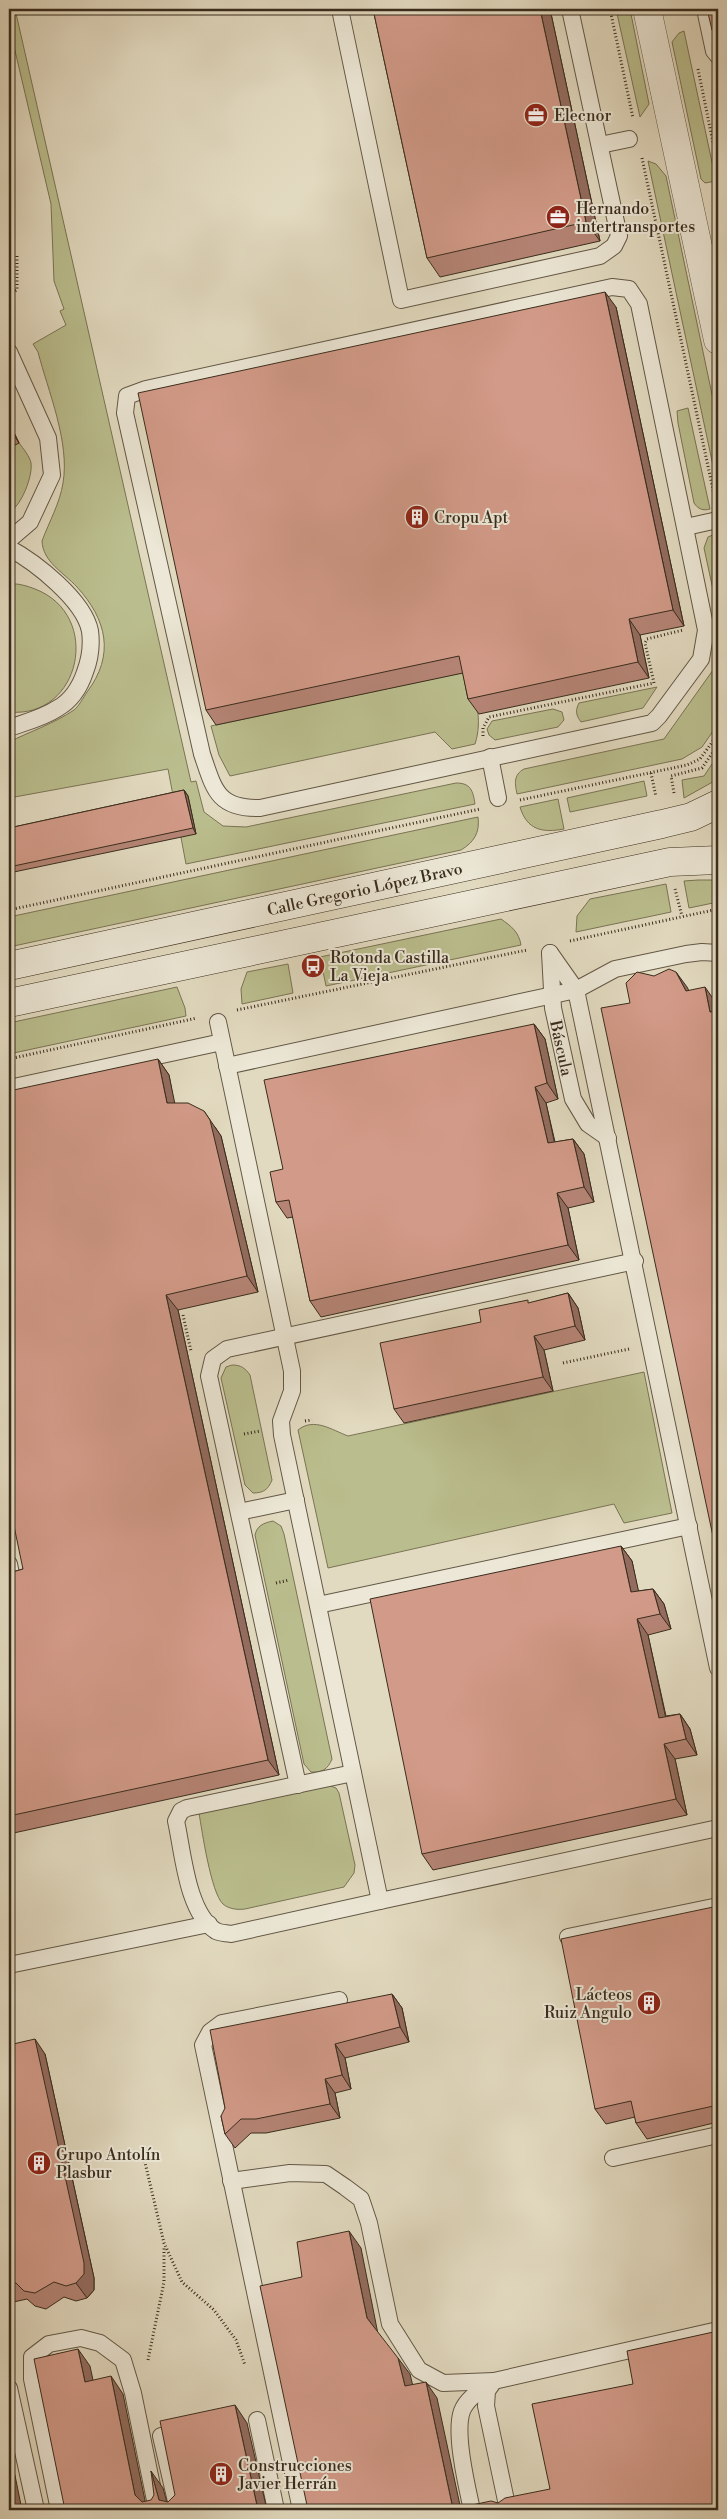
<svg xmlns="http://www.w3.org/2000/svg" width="727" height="2519" font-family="'Libre Bodoni',serif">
<rect width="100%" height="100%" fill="#e2dac0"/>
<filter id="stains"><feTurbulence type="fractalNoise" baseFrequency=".004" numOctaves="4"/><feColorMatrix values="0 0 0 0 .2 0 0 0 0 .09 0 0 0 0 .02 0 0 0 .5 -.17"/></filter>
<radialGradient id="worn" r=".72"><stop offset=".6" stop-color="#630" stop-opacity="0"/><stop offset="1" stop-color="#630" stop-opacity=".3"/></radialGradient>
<g fill="#babd8d" stroke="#7a7455">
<path d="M9,9H15L191,782L196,781L204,812L223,826L246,827L456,783C471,783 473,791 475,804L186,864L168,769L9,798V742C29,732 55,723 74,710C79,706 83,698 87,692C115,655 107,620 77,587C63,572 43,562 42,541C49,522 60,503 63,483C70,442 48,391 38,352L33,344L66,325L60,311L64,309L54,281L51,204L9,25Z"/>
<polygon points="616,9 630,9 649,104 640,117"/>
<polygon points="684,31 716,181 705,183 701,179 672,42 679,33"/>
<polygon points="648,161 656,164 666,176 718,423 718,489"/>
<path d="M688,408L710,509C703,511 698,509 694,503L678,423L677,411Z"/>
<path d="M19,443C23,448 30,457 31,463C33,476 21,507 9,512V448Z"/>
<polygon points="715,534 718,547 718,613 704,548 708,537"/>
<path d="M9,584C18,583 27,586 35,589C103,615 81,719 9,712Z"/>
<path d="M718,663V724L702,747L682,759L517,794C515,784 513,775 524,769L664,739Z"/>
<path d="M470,671C475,696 483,720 475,744L452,749L435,732L230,776L219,755L211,726Z"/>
<path d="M657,687L643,708L581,722C576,715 575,711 579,703Z"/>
<polygon points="553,709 562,712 564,720 558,727 495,740 489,735 487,729 492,721"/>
<polygon points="718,755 718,779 684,798 682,780 704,776"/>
<polygon points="644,781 647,796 570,812 567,798"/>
<path d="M558,799L564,829C542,833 527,830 520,807Z"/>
<path d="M478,817C480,833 474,842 461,850L9,947V917Z"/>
<polygon points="698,880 718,880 718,902 689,908 684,881"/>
<polygon points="666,884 671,912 576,932 577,916 590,899"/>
<path d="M501,919C511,926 519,932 521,945L326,986L320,957Z"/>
<polygon points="288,964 293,993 242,1004 241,989 247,972"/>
<polygon points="177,987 185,1008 186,1016 9,1054 9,1023"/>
<path d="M232,1365C241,1365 245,1368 250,1375L272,1480C268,1490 263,1493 253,1493L245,1485L221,1378L226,1367Z"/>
<path d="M644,1372L672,1513L624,1523L614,1504L328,1568L298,1430C314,1417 332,1430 348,1436Z"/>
<path d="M273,1521L281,1526L284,1534L332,1759C328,1769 322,1773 311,1772L304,1764L255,1535C257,1526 263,1523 273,1521Z"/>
<path d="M328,1785L336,1788L339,1793L355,1865L354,1873L344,1887L245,1909C237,1910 229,1909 223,1904C211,1893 202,1831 199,1813Z"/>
</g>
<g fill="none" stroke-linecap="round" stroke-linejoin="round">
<g stroke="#635846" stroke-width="18">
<g id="lane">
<polyline points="343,9 341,14 401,300 600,256 614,246 619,236 570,9"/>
<polyline points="705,9 714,51 718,56"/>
<polyline points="600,145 629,139"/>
<path d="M612,287L629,289L639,304L706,630L701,659L659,716L652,723L260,808C217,809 214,789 202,754L125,413L127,396L146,389Z"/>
<polyline points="9,352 48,438 52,475 30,522 9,540"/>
<polyline points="686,527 713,521"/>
<path d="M9,548C35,562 84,600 90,631C92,646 90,659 85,672C80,687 72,700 58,708C43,718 26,722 9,728"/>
<polyline points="490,757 498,798"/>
<polyline points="550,953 576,990 718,1668"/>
<path id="s1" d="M550,953L553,1008L573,1099L588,1124L608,1138"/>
<polyline points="218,1022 292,1371 292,1391 281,1421 282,1435 380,1901 718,1828"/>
<polyline points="227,1066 576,990 615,969 686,954 702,952 718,953"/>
<polyline points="9,1088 222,1042"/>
<polyline points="239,1512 296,1500"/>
<polyline points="9,1564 12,1579"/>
<polyline points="318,1605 689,1526"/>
<path d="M353,1773L187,1808L181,1811L176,1821C183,1852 187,1913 216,1931C220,1933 226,1933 231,1934L380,1901"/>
<polyline points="298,1785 209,1376 213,1359 227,1349 635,1261"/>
<polyline points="568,1937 718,1906"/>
<polyline points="9,1965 209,1924"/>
<polyline points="613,2158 718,2135"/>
<polyline points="231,2181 290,2173 326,2174 345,2187 361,2199 369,2223 390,2324 419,2370 443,2383 494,2381"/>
<polyline points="9,2388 36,2510"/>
<polyline points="257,2420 276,2510"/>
<polyline points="161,2436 178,2510"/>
<polyline points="59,2510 32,2379 32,2357 49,2344 81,2338 100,2343 123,2360 133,2393 157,2510"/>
<polyline points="301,2510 203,2045 210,2032 222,2023 339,2000"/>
<path d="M472,2510C467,2487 454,2433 462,2411C467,2398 481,2390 492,2382"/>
<polyline points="508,2510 486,2406 487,2391 494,2381 718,2330"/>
</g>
</g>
<g stroke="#635846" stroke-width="29">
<polyline id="street" points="647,9 718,340"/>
</g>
<g stroke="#392c1d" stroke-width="29">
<g id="secondary">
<path id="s2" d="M9,966L662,824L691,817L718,804"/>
<polyline points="9,1003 670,862 718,860"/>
</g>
</g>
<g stroke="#392c1d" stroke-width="3" stroke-dasharray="1 2.5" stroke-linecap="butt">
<polyline points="610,9 633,118"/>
<polyline points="698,69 718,167"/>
<polyline points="642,158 715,499"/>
<polyline points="9,294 17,290 17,255"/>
<polyline points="9,414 14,424"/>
<polyline points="483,736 483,728 489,717 654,683 645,643 647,639 683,630"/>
<polyline points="651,773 656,797"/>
<polyline points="674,793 671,776 702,768 718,745"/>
<polyline points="520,800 687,765 700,759 718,734"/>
<polyline points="675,889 682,916"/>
<polyline points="9,910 480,809"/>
<polyline points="570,941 718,909"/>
<polyline points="237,1010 527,950"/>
<polyline points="9,1059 197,1018"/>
<polyline points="183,1315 191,1351"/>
<polyline points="563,1363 629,1349"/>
<polyline points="305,1421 312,1420"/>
<polyline points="244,1434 260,1431"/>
<polyline points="276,1583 289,1580"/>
<polyline points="143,2154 164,2243 182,2282 214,2310 236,2340 245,2365"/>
<polyline points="148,2360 164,2282 164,2246"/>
</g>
<use href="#lane" stroke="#ece7d6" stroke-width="16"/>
<use href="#street" stroke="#ece7d6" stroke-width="28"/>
<use href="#secondary" stroke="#ece7d6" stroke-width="28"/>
</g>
<g fill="#b58475" stroke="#392c1d">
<polygon points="373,9 550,9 600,241 440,277 427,258"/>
<polygon points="718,9 718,39 712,30"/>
<polygon points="616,307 684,626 640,635 649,678 479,714 468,699 463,673 216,725 206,710"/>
<polygon points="9,422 19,443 9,448"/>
<polygon points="184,790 188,796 196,834 9,873 9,828"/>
<polygon points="534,1024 545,1039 558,1099 546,1103 555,1142 573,1139 584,1154 594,1202 568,1208 579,1260 321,1317 310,1301 293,1217 287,1218 276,1202 283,1169"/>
<polygon points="158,1059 169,1075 174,1103 215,1127 221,1136 258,1292 178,1310 279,1775 9,1834 9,1573 23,1569"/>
<polygon points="568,1293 578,1308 585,1340 544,1350 553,1391 404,1423 394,1409 481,1322 530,1303"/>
<polygon points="621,1546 632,1561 638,1591 653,1589 664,1604 671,1629 648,1635 666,1716 680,1714 690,1729 697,1755 675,1759 687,1815 433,1870 422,1854"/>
<polygon points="718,1906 718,2122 647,2139 636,2123 635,2117 606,2124 595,2109"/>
<polygon points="392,1994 402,2008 409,2042 345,2058 351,2089 335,2093 340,2118 266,2133 251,2133 235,2148 225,2134 221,2116"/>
<polygon points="9,2045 45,2054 94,2278 94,2290 87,2298 76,2301 64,2297 46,2309 35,2306 27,2299 9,2303"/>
</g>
<g fill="#936c5f" stroke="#392c1d">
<polygon points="540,9 550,9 600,241 586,222"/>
<polygon points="605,292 616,307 684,626 673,610"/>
<polygon points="9,422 19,443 9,427"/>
<polygon points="629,619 640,635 649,678 638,662"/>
<polygon points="184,790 188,796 196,834 193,828"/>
<polygon points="676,972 687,987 697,1006 686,991"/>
<polygon points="705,987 716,1003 718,1014 710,1012"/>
<polygon points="534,1024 545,1039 558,1099 547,1083"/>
<polygon points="158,1059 169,1075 178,1119 167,1103"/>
<polygon points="535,1087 546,1103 558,1159 548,1143"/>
<polygon points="204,1111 221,1136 258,1292 247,1276"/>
<polygon points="573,1139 584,1154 594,1202 584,1187"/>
<polygon points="557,1193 568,1208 579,1260 568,1245"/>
<polygon points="568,1293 578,1308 585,1340 575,1326"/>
<polygon points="166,1295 178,1310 279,1775 268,1760"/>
<polygon points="534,1336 544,1350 553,1391 543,1377"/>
<polygon points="621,1546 632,1561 642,1607 631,1592"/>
<polygon points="653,1589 664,1604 671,1629 660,1614"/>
<polygon points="637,1619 648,1635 669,1733 659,1718"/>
<polygon points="680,1714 690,1729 697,1755 686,1739"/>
<polygon points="664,1744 675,1759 687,1815 676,1799"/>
<polygon points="392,1994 402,2008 409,2042 400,2027"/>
<polygon points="35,2039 45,2054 94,2278 94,2290 87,2298 76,2283"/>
<polygon points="335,2044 345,2058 351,2089 342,2075"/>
<polygon points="325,2079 335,2093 340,2118 330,2104"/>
<polygon points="349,2231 361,2248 378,2334 367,2318"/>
<polygon points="78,2349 90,2366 97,2399 85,2382"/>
<polygon points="398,2358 410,2374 417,2403 405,2386"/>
<polygon points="111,2376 123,2394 147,2510 135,2495"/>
<polygon points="426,2382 437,2398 461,2510 453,2509"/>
<polygon points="235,2405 247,2423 267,2510 258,2510"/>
<polygon points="9,2446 22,2510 15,2510 9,2482"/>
<polygon points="151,2471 163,2488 169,2510 159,2500"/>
</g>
<g fill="#d29a88" stroke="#392c1d">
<polygon points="373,9 540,9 586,222 427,258"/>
<polygon points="707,9 718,9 718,28 712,30"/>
<polygon points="605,292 673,610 629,619 638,662 468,699 459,656 206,710 138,393"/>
<polygon points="184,790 193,828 9,867 9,828"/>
<polygon points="669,969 676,972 686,991 705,987 710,1012 718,1011 718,1560 601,1008 630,1003 626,983 637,972 654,976"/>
<polygon points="534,1024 547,1083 535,1087 548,1143 573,1139 584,1187 557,1193 568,1245 310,1301 289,1200 276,1202 270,1172 283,1169 264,1080"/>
<polygon points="158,1059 167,1103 188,1103 204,1111 210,1120 247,1276 166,1295 268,1760 9,1816 9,1573 23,1569 9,1502 9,1091"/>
<polygon points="568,1293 575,1326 534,1336 543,1377 394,1409 380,1343 481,1322 479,1310 528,1300 528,1303"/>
<polygon points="621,1546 631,1592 653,1589 660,1614 637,1619 659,1718 680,1714 686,1739 664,1744 676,1799 422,1854 370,1599"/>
<polygon points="718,1906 718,2105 636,2123 631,2101 595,2109 561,1939"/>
<polygon points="392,1994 400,2027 335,2044 342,2075 325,2079 330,2104 256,2119 241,2119 225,2134 221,2116 225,2108 210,2030"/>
<polygon points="35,2039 84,2263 84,2274 76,2283 66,2286 54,2282 35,2293 24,2291 16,2283 9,2285 9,2045"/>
<polygon points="349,2231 367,2318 398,2358 405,2386 426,2382 453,2509 491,2501 498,2503 505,2498 550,2489 532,2404 633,2384 627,2351 718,2331 718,2510 308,2510 260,2286 302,2277 297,2242"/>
<polygon points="78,2349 85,2382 111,2376 135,2495 142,2502 151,2500 154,2495 151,2471 159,2500 168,2502 175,2495 160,2421 235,2405 258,2510 65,2510 34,2359"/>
<polygon points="9,2482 15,2510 9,2510"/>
</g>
<defs>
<g id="office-disc" transform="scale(1.25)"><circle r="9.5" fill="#8f2418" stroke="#ece7d6"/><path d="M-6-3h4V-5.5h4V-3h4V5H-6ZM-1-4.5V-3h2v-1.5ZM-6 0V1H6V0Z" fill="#fff"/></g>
<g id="building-disc" transform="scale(1.25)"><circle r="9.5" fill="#8f2418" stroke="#ece7d6"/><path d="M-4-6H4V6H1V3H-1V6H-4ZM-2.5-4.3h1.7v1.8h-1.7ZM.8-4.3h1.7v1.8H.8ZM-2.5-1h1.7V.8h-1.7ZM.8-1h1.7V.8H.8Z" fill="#fff"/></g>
<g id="bus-disc" transform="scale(1.25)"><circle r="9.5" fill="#8f2418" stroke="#ece7d6"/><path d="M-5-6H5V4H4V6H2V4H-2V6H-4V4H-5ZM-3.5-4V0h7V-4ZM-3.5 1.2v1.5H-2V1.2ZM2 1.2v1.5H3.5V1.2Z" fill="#fff"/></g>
</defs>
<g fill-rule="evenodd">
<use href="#office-disc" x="536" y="115"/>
<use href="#office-disc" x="558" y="217"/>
<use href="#building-disc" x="417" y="517"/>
<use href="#bus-disc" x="313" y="966"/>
<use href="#building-disc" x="649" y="2003"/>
<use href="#building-disc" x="39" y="2163"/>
<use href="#building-disc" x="221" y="2474"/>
</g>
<g text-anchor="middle" stroke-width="4" stroke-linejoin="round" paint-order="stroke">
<g font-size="16" fill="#392c1d" stroke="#ece7d6" text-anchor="start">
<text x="554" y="121">Elecnor</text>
<text x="576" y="214">Hernando<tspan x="576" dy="18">intertransportes</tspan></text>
<text x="434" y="523">Cropu Apt</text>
<text x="330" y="963">Rotonda Castilla<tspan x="330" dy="18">La Vieja</tspan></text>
<text x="632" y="2000" text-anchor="end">Lácteos<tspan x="632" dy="18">Ruiz Angulo</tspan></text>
<text x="56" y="2160">Grupo Antolín<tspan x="56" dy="18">Plasbur</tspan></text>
<text x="238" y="2471">Construcciones<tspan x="238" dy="18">Javier Herrán</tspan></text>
</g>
<g font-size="16" fill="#392c1d" stroke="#ece7d6">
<text dy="6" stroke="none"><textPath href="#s2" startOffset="364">Calle Gregorio López Bravo</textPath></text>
<text dy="6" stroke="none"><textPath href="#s1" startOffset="96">Báscula</textPath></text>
</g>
</g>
<rect width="727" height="2519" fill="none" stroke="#e2dac0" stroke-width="30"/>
<rect x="10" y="10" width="707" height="2499" fill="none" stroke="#392c1d" stroke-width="2.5"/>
<rect x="15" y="15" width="697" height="2489" fill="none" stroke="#392c1d"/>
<rect width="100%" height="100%" filter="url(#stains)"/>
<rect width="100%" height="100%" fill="url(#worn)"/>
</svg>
